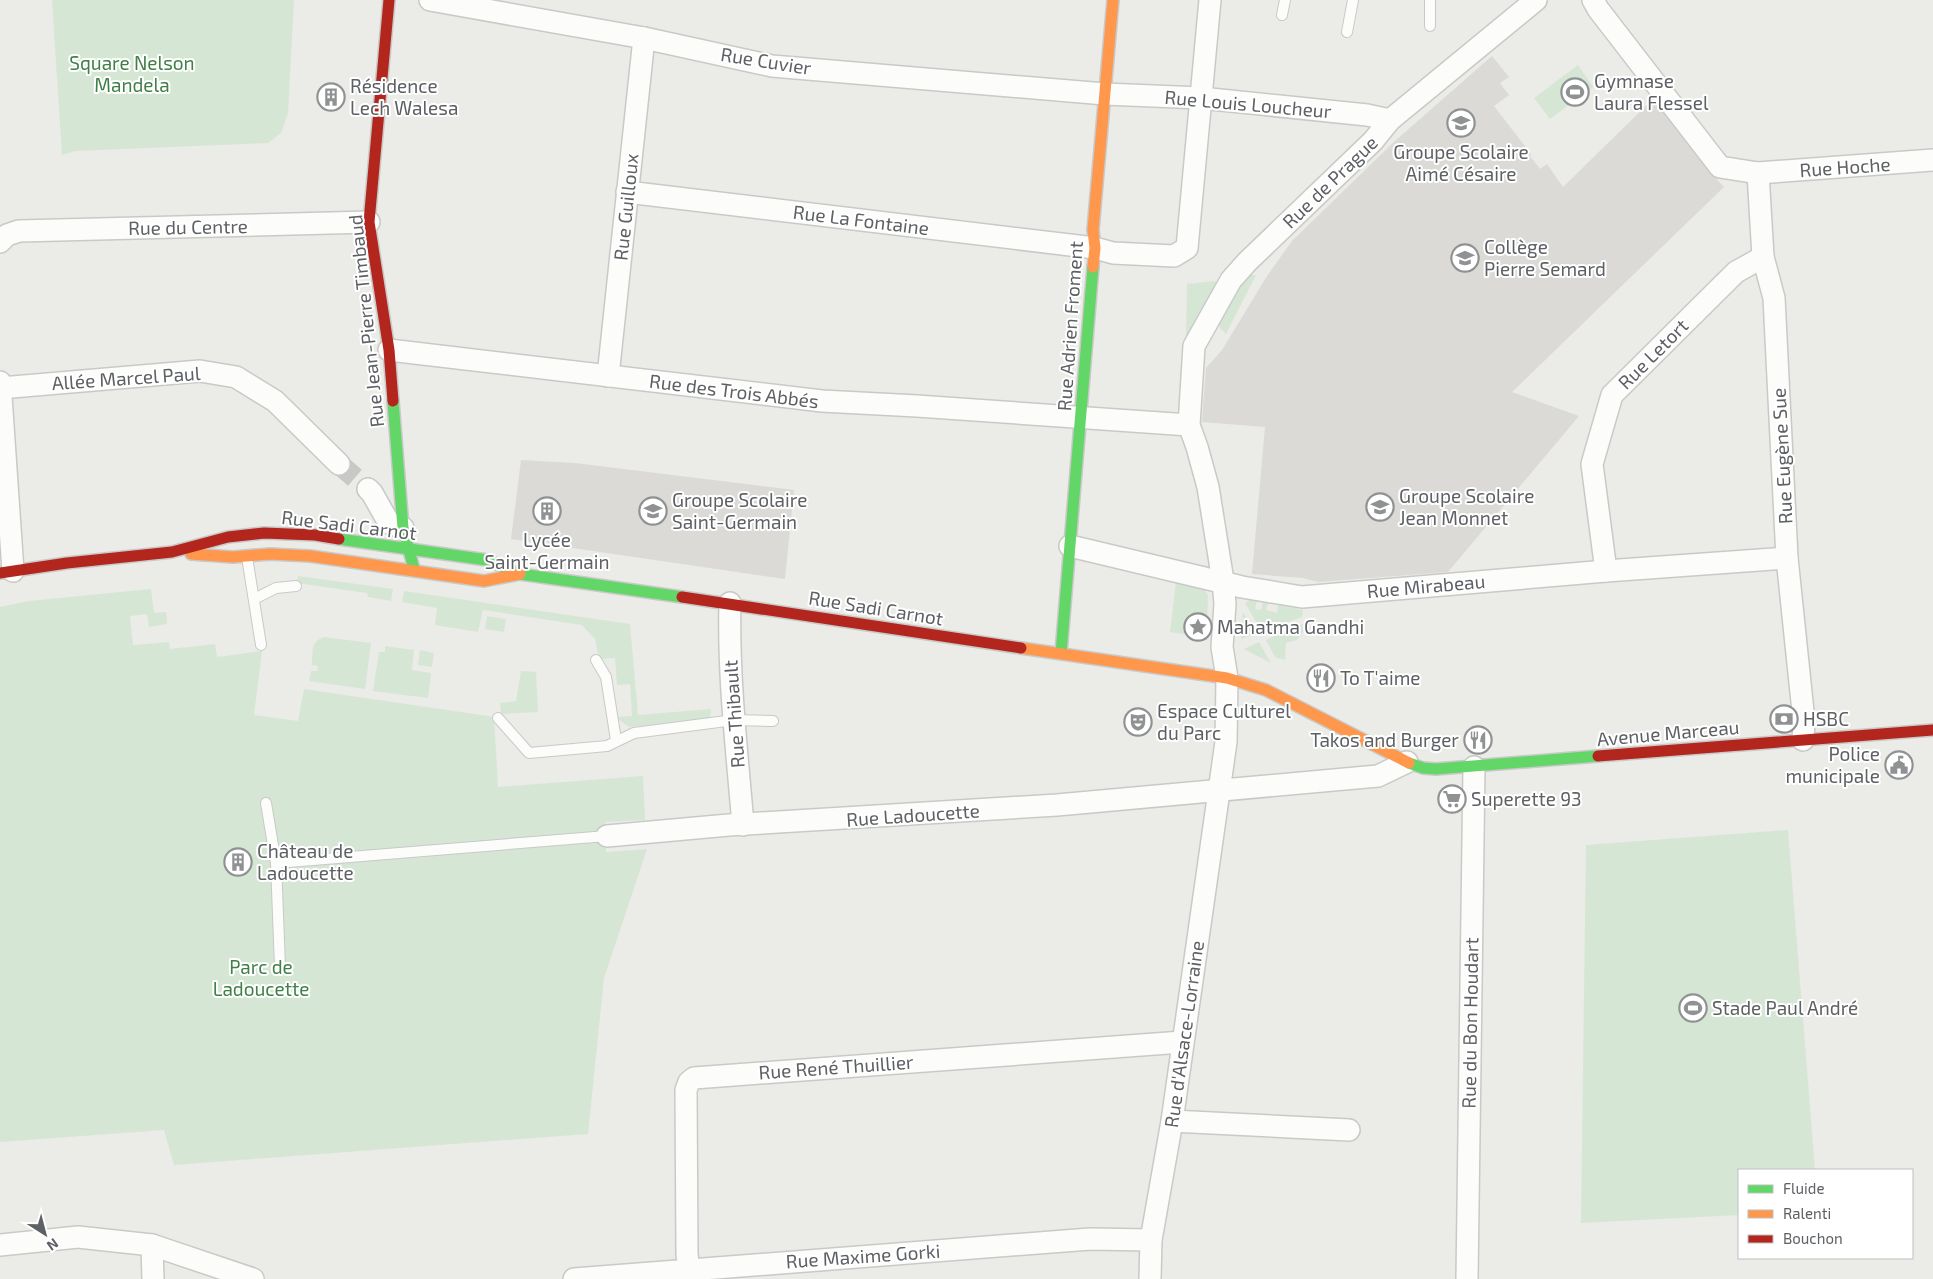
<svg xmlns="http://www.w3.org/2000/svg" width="1933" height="1279" font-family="'Exo 2',sans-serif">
<rect width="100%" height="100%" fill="#ebebe7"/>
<g fill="#dbdad6">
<polygon points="1492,56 1509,77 1500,83 1509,95 1494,106 1531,154 1530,156 1540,169 1547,164 1563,187 1654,98 1709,171 1724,187 1512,392 1579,416 1448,572 1318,582 1303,578 1252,574 1265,427 1202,422 1206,368 1222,350 1267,276 1292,241 1396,140"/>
<polygon points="521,460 575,463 794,490 785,579 511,539"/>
</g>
<g fill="#d6e6d5">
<polygon points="52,0 294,0 288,113 281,133 268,143 75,151 62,155"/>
<polygon points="1578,65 1593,87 1550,119 1534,98"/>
<polygon points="1243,275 1256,275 1226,334 1220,328 1218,322"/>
<polygon points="1214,281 1223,286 1191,338 1186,335 1187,284"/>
<polygon points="298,576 393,589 391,601 368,597 367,593 297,583"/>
<polygon points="1176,582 1203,588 1208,595 1207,623 1195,623 1192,626 1191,635 1170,632"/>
<polygon points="151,589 154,613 166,612 167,624 149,627 147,614 130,616 133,645 169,642 170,649 215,644 217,657 262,651 254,715 298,721 304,689 488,716 494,718 498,787 643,776 645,820 605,822 606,852 647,849 604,978 588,1134 174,1165 164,1130 0,1142 0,607 29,601"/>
<polygon points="404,591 630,624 638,715 711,709 710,719 629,727 619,720 619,717 632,716 630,684 617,685 615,658 599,659 595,639 582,625 483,610 478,632 435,625 437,608 402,602"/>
<polygon points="1251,599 1257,600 1255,609 1261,610 1263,602 1268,603 1266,610 1277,613 1278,605 1303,610 1302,617 1262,632 1245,603"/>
<polygon points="1243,612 1254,634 1241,639"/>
<polygon points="487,616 506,619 504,632 485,629"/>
<polygon points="1307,622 1308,624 1297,640 1286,643 1285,660 1275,657 1266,640"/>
<path d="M324,637L371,643L365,689L309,681L311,671H317L318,666L312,665C313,651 310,642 324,637Z"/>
<polygon points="1259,642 1271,663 1244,649"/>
<polygon points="385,646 414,650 412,670 431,673 428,698 373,691 379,652 385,652"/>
<polygon points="420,650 434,653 432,667 418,665"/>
<polygon points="521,671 536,672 538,712 501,714 500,703 516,701"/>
<polygon points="1788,830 1815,1170 1739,1170 1739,1215 1581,1223 1586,845"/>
</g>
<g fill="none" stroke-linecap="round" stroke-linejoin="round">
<polyline stroke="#c8c8c6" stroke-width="21" stroke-dasharray="21 11" stroke-linecap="butt" points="339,464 368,489"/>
<g stroke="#c9c9c8" stroke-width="12">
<g id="lane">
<polyline points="1430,0 1430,26"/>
<polyline points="1282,15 1285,0"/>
<polyline points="1347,32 1353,0"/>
<polyline points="247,557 261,645"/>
<polyline points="254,599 276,588 296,586"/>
<polyline points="596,660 606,677 616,740"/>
<polyline points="498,718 529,753 607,746 634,733 734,720 773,721"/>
<polyline points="266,803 276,863 280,967"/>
<polyline points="276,863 607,836"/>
</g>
</g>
<g stroke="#c9c9c8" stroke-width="24">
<g id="street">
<polyline points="430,0 644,38 772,66 1105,94 1201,98 1367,115 1390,120"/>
<polyline points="1593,0 1598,9 1720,167 1758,173 1933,160"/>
<polyline points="1758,173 1763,257 1774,298 1787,558 1804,721 1803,740"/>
<polyline points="627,192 1095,248 1113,253 1174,256 1187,248 1210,0"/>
<polyline points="0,242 7,235 19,231 369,222"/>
<polyline points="389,350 822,401 917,406 1189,425"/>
<polyline points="608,376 644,38"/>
<polyline points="0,382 13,571"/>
<polyline points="0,388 200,371 236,377 275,401 339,464"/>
<polyline points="368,489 372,493 389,523 403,528"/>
<polyline points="1070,546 1242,587 1302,597 1606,571 1787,558"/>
<polyline points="1606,571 1592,464 1612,395 1736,272 1763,257"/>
<path d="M730,603C728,677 737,751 743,825"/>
<polyline points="607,836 729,825 1057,805 1378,776 1407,762"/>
<polyline points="1172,1121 1349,1130"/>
<polyline points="0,1245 78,1237 152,1245 253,1279"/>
<polyline points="152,1245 153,1279"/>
<polyline points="574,1279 1090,1239 1151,1240"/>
<polyline points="690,1279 687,1254 686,1090 689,1082 694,1078 1182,1042"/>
<polyline points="1150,1279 1151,1240 1172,1121 1226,742 1227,678 1222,647 1225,604 1223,581 1208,487 1197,447 1189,425 1194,346 1231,280 1247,262 1373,141 1390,120 1536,0"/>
<polyline points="1467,1279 1474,767"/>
</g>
</g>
<g stroke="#c9c9c8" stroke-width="14">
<g id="fast">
<polyline points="393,401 403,528 414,569"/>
<polyline points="339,539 487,560 520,574 682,597"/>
<polyline points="1061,653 1093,267"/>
<polyline points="1409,763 1423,768 1436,769 1598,756"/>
</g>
</g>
<g stroke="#c9c9c8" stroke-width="14">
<g id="slow">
<polyline points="1093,267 1095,248 1093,230 1113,0"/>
<polyline points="191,554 233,557 270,554 310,556 484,581 520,574"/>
<polyline points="1021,648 1227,678 1266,690 1409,763"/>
</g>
</g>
<g stroke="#c9c9c8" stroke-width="14">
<g id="jam">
<polyline points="389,0 369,222 389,350 393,401"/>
<polyline points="0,573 67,563 172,552 228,537 264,533 315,535 339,539"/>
<polyline points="682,597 1021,648"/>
<polyline points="1598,756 1933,730"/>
</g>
</g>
<use href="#lane" stroke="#fcfcfb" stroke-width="10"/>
<use href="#street" stroke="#fcfcfb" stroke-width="21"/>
<use href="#fast" stroke="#63d668" stroke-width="11"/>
<use href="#slow" stroke="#ff974d" stroke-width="11"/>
<use href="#jam" stroke="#b3261e" stroke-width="11"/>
</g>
<defs>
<g id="stadium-ring" transform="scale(1.4375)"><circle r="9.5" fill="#fff" stroke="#8f9192" stroke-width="1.5"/><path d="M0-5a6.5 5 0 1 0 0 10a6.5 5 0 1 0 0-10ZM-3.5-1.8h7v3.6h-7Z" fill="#8f9192"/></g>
<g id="building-ring" transform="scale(1.4375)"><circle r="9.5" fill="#fff" stroke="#8f9192" stroke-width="1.5"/><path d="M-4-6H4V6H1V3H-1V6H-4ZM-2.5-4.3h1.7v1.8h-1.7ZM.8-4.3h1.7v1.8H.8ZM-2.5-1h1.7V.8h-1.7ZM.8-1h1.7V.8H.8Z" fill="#8f9192"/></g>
<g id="school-ring" transform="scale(1.4375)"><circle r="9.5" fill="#fff" stroke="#8f9192" stroke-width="1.5"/><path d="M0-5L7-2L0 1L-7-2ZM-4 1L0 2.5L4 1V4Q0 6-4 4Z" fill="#8f9192"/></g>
<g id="sight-ring" transform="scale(1.4375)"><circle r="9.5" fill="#fff" stroke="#8f9192" stroke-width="1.5"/><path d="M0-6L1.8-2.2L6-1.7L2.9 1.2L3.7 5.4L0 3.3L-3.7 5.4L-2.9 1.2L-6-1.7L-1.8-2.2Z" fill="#8f9192"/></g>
<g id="restaurant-ring" transform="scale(1.4375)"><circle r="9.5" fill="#fff" stroke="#8f9192" stroke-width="1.5"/><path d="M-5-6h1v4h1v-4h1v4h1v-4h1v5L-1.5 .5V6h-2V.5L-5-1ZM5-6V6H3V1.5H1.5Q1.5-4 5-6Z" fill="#8f9192"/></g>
<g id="bank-ring" transform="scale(1.4375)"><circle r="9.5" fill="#fff" stroke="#8f9192" stroke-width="1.5"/><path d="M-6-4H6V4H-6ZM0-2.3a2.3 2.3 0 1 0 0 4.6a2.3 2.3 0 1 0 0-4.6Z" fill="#8f9192"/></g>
<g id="theatre-ring" transform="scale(1.4375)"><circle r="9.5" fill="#fff" stroke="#8f9192" stroke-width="1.5"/><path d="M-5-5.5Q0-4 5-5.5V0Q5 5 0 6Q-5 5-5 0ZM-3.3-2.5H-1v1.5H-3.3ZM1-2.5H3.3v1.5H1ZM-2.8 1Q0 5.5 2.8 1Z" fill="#8f9192"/></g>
<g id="civic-ring" transform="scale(1.4375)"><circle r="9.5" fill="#fff" stroke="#8f9192" stroke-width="1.5"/><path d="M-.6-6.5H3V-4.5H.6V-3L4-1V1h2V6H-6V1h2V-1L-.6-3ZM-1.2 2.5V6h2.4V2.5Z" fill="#8f9192"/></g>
<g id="supermarket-ring" transform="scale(1.4375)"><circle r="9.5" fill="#fff" stroke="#8f9192" stroke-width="1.5"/><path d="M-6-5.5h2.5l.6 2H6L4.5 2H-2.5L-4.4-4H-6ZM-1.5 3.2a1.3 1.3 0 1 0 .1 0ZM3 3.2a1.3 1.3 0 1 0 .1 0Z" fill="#8f9192"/></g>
</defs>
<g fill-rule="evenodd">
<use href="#stadium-ring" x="1575" y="92"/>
<use href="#building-ring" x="331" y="97"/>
<use href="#school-ring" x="1461" y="123"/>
<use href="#school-ring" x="1465" y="258"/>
<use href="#school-ring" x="1380" y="507"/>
<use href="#building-ring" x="547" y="511"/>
<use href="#school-ring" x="653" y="511"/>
<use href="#sight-ring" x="1198" y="627"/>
<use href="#restaurant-ring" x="1321" y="678"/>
<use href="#bank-ring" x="1784" y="719"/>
<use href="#theatre-ring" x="1138" y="722"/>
<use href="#restaurant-ring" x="1478" y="740"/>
<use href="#civic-ring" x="1899" y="765"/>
<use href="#supermarket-ring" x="1452" y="799"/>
<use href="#building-ring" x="238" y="862"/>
<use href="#stadium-ring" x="1693" y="1008"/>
</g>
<g text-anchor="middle" stroke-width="4" stroke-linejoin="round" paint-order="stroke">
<g font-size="19" fill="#5d6064" stroke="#fff">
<text transform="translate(766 61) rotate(9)" y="7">Rue Cuvier</text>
<text transform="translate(1248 104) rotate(5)" y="7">Rue Louis Loucheur</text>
<text transform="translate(1845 167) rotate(-4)" y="7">Rue Hoche</text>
<text transform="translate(1330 182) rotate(-44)" y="7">Rue de Prague</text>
<text transform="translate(626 207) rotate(-84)" y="7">Rue Guilloux</text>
<text transform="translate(861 220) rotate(7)" y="7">Rue La Fontaine</text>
<text transform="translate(188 227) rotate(-1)" y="7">Rue du Centre</text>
<text transform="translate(366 321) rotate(-96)" y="7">Rue Jean-Pierre Timbaud</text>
<text transform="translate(1070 326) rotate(-86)" y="7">Rue Adrien Froment</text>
<text transform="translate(1653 354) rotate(-45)" y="7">Rue Letort</text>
<text transform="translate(126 378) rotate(-4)" y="7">Allée Marcel Paul</text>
<text transform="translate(734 391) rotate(7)" y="7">Rue des Trois Abbés</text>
<text transform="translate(1782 456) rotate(-93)" y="7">Rue Eugène Sue</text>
<text transform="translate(349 525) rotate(7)" y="7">Rue Sadi Carnot</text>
<text transform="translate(1426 586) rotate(-5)" y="7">Rue Mirabeau</text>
<text transform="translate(876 608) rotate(9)" y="7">Rue Sadi Carnot</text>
<text transform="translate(734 714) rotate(-94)" y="7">Rue Thibault</text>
<text transform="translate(1668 733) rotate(-5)" y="7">Avenue Marceau</text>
<text transform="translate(913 815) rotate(-4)" y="7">Rue Ladoucette</text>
<text transform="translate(1470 1023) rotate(-89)" y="7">Rue du Bon Houdart</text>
<text transform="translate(1184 1034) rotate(-82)" y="7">Rue d'Alsace-Lorraine</text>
<text transform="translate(836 1067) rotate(-4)" y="7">Rue René Thuillier</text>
<text transform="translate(863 1256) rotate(-4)" y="7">Rue Maxime Gorki</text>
</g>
<g font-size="19" fill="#408047" stroke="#fff">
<text x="132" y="70">Square Nelson<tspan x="132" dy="22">Mandela</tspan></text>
<text x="261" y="974">Parc de<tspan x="261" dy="22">Ladoucette</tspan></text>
</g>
<g font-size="19" fill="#5d6064" stroke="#fff" text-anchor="start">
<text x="1594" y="88">Gymnase<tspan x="1594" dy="22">Laura Flessel</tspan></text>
<text x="350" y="93">Résidence<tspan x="350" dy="22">Lech Walesa</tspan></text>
<text x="1461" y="159" text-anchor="middle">Groupe Scolaire<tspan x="1461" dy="22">Aimé Césaire</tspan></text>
<text x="1484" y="254">Collège<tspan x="1484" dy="22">Pierre Semard</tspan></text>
<text x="1399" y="503">Groupe Scolaire<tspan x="1399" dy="22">Jean Monnet</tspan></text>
<text x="672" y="507">Groupe Scolaire<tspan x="672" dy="22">Saint-Germain</tspan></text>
<text x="547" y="547" text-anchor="middle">Lycée<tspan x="547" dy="22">Saint-Germain</tspan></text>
<text x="1217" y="634">Mahatma Gandhi</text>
<text x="1340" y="685">To T'aime</text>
<text x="1157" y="718">Espace Culturel<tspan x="1157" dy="22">du Parc</tspan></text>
<text x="1803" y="726">HSBC</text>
<text x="1459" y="747" text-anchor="end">Takos and Burger</text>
<text x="1880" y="761" text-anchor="end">Police<tspan x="1880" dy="22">municipale</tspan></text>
<text x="1471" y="806">Superette 93</text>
<text x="257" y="858">Château de<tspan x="257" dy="22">Ladoucette</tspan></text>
<text x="1712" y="1015">Stade Paul André</text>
</g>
</g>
<rect x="1738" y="1169" width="175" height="90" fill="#ffffff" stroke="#bebfc1"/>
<rect x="1748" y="1185" width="25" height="8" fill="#63d668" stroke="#bebfc1"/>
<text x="1783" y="1194" font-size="15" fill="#5d6064">Fluide</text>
<rect x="1748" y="1210" width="25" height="8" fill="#ff974d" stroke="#bebfc1"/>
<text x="1783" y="1219" font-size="15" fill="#5d6064">Ralenti</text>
<rect x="1748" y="1235" width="25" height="8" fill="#b3261e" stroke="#bebfc1"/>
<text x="1783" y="1244" font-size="15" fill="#5d6064">Bouchon</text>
<g transform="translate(45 1234) rotate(144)" stroke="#ffffff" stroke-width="4" paint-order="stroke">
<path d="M0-4L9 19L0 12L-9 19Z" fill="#5d6064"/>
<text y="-8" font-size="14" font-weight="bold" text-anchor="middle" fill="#5d6064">N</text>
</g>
</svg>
